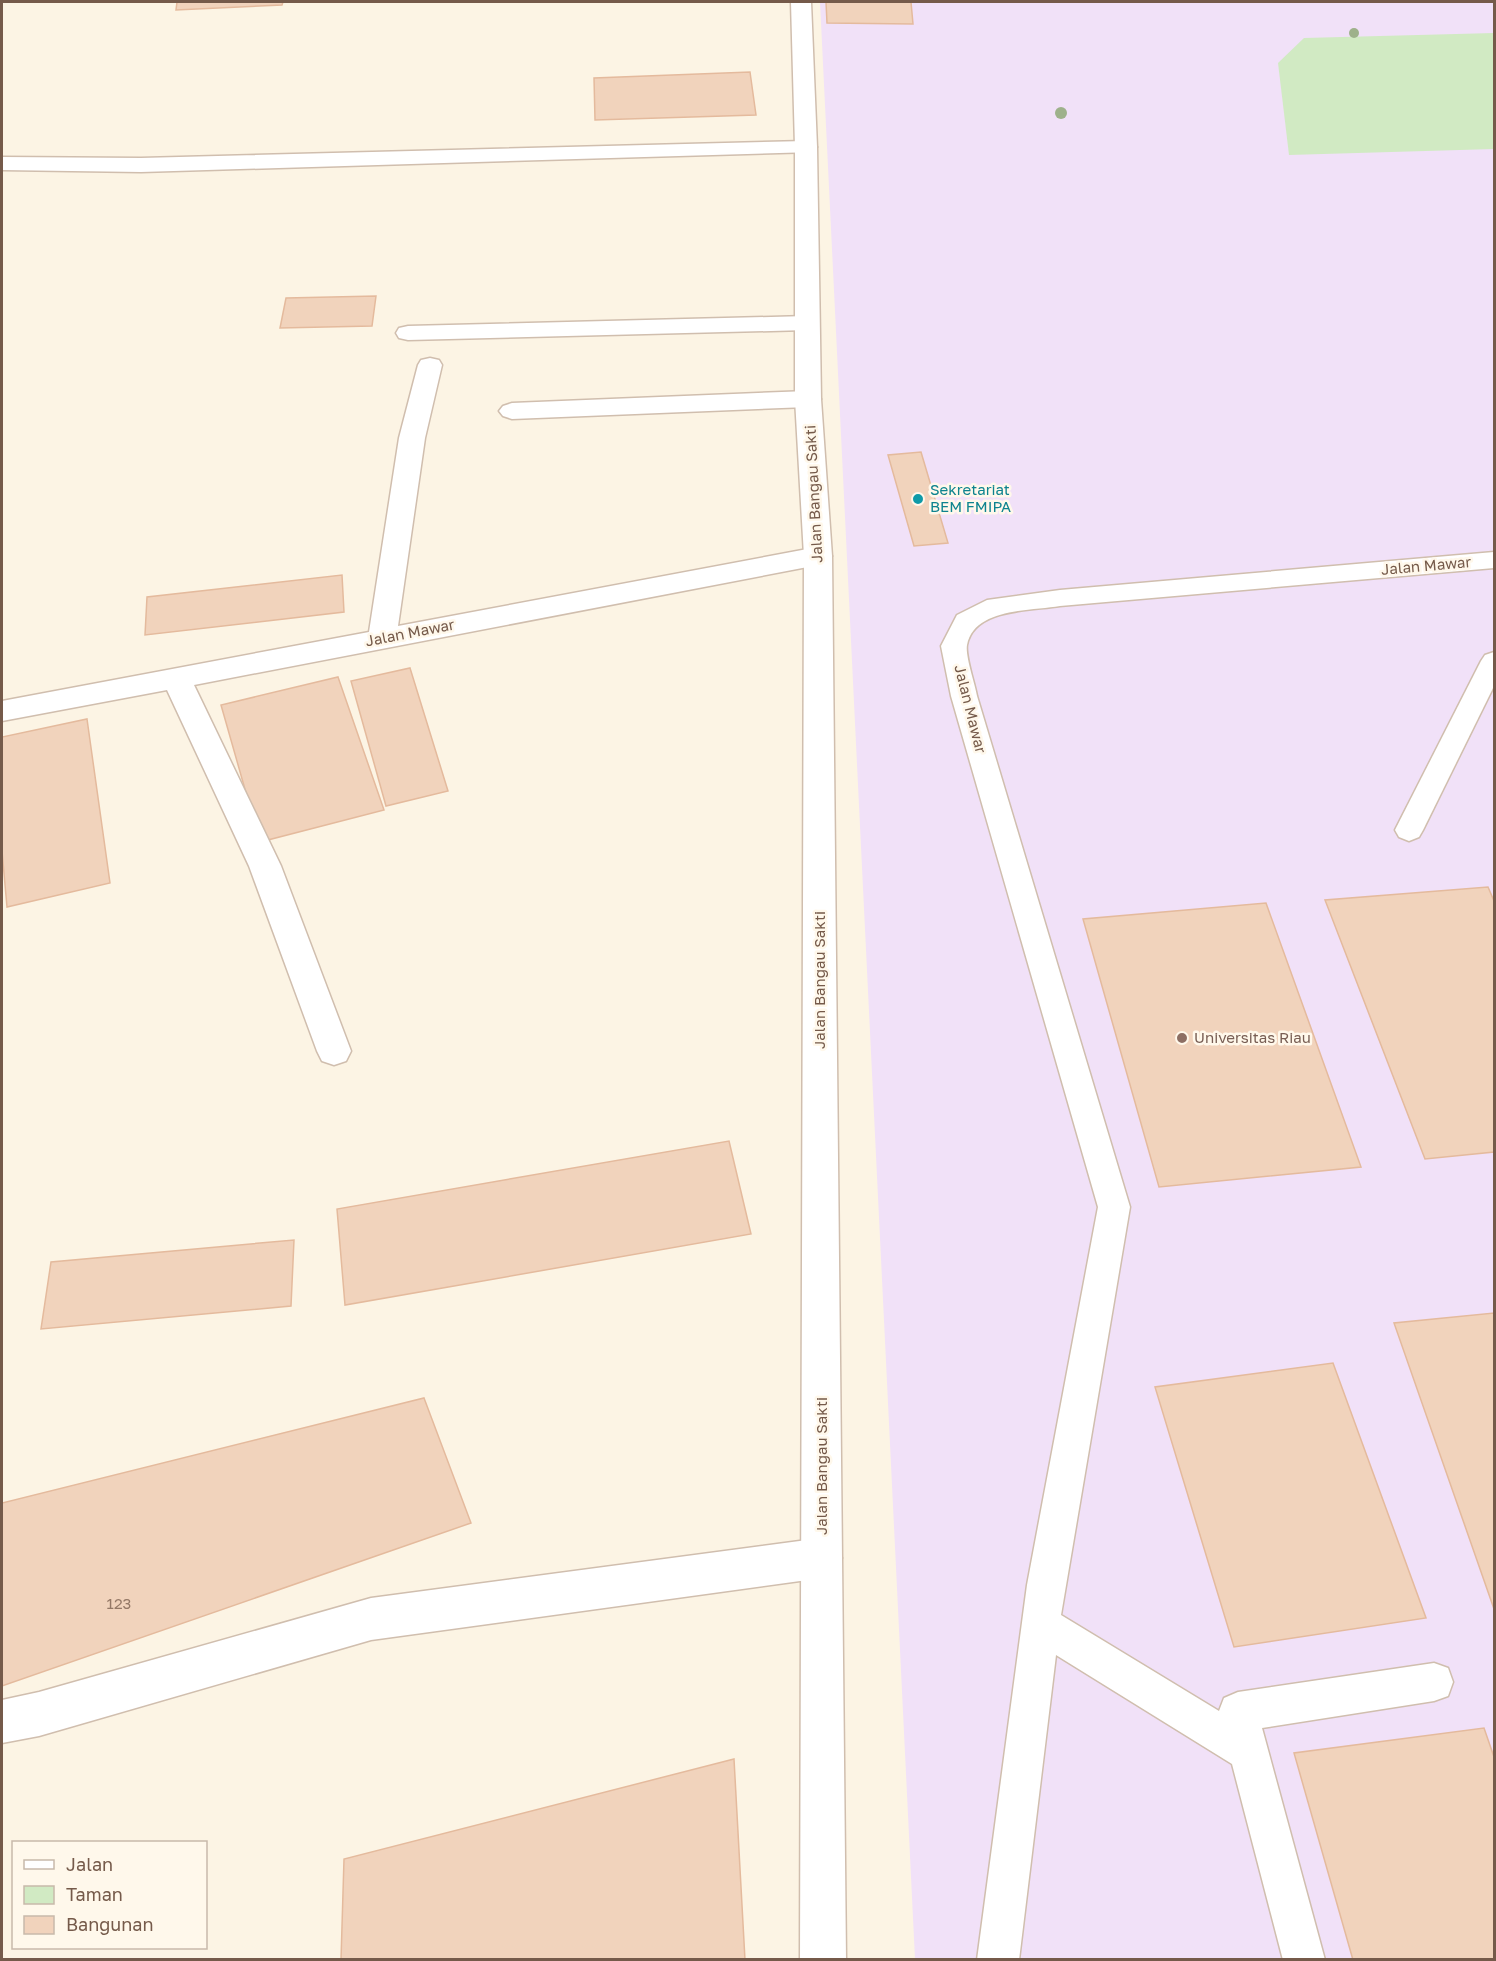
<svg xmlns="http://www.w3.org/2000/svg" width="1496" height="1961" font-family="'Golos Text',sans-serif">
<rect width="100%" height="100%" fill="#fcf4e4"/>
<polygon fill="#f1e1f8" points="820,2 1494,2 1494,1959 915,1959"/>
<polygon fill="#d1eac3" points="1494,33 1494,149 1289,155 1278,63 1304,38"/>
<g fill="#f1d3bc" stroke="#e4ba9d" stroke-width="1.5">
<polygon points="177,2 283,2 282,5 176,10"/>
<polygon points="826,2 911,2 913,24 827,23"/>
<polygon points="750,72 756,115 595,120 594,78"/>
<polygon points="376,296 372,326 280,328 286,298"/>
<polygon points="921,452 948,543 914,546 888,455"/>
<polygon points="342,575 344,612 145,635 147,597"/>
<polygon points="410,668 448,791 386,806 351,681"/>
<polygon points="338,677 384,810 260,842 221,705"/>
<polygon points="87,719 110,883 7,907 2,851 2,737"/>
<polygon points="1488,887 1494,901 1494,1152 1425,1159 1325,900"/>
<polygon points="1266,903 1361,1167 1159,1187 1083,919"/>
<polygon points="729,1141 751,1234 345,1305 337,1209"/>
<polygon points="294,1240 291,1306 41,1329 51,1262"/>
<polygon points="1494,1313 1494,1609 1394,1323"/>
<polygon points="1333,1363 1426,1618 1234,1647 1155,1387"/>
<polygon points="424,1398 471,1523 2,1686 2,1503"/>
<polygon points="1484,1728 1494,1757 1494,1960 1353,1960 1294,1753"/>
<polygon points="734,1759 745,1960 341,1960 344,1859"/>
</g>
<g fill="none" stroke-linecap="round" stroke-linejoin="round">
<g stroke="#d0beae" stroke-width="3">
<g id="service">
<path d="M1494,552V568L1060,606C1031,611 974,608 967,645C965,656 975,684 977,696L1130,1207L1061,1615L1219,1711L1224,1698L1238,1692L1434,1663L1448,1668L1453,1682L1448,1696L1434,1701L1262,1728L1325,1960H1283L1232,1764L1056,1655L1019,1960H977L1027,1585L1098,1207L951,696L941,646L957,615L987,600L1060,590Z"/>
<polygon points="1494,652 1494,686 1423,830 1419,837 1409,841 1399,837 1395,830 1481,661 1485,655"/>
</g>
</g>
<g stroke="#d0beae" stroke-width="3">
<g id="minor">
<polygon points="806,141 814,142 817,147 814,152 141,172 2,170 2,157 141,158"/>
<polygon points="807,316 815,318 819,323 815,328 807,330 408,340 399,338 396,333 399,328 408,326"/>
<polygon points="430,358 439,360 442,365 425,438 398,626 818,547 828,550 832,556 828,562 818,565 194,685 281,866 351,1051 346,1061 334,1065 322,1061 317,1051 249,866 167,690 2,721 2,701 369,632 399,438 418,365 421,360"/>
<polygon points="808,391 817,394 821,399 817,404 808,407 512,419 503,416 499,411 503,406 512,403"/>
<polygon points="822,1538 836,1544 842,1558 836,1572 822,1578 371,1640 39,1736 2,1743 2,1700 39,1692 371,1598"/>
</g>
</g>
<g stroke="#d0beae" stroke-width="3">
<polygon id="tertiary" points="791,2 811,2 817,147 821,399 832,556 846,1960 800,1960 804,556 795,399 795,147"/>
</g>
<use href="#service" fill="#fff" fill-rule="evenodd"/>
<use href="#minor" fill="#fff" fill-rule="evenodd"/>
<use href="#tertiary" fill="#fff" fill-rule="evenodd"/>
</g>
<g fill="#9eb18b">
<circle cx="1354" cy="33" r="5"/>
<circle cx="1061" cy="113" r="6"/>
</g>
<circle fill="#0f9aa8" stroke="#fff8eb" stroke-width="2" cx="918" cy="499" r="6"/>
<circle fill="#8d6e63" stroke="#fff8eb" stroke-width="2" cx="1182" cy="1038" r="6"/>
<g text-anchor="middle" stroke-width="5" stroke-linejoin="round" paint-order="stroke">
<g font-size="15" fill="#0d838f" stroke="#fff8eb" text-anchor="start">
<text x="930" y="495">Sekretariat<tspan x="930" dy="17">BEM FMIPA</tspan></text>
</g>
<g font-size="15" fill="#755a4a" stroke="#fff8eb">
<text transform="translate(814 494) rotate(-93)" y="5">Jalan Bangau Sakti</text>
<text transform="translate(1426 566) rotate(-5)" y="5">Jalan Mawar</text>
<text transform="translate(410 633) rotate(-11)" y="5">Jalan Mawar</text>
<text transform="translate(970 709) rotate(76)" y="5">Jalan Mawar</text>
<text transform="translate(820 980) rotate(-90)" y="5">Jalan Bangau Sakti</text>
<text transform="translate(822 1466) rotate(-90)" y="5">Jalan Bangau Sakti</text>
</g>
<g font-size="15" fill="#785e54" stroke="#fff8eb" text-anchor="start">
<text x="1194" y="1043">Universitas Riau</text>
</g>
<g font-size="15" fill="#947866">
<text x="119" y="1609">123</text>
</g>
</g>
<rect width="1496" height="1961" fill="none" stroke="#755a4a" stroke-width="6"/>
<rect x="12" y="1841" width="195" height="108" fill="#fff8eb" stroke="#c8b9ab" stroke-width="1.5"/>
<rect x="24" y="1860" width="30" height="9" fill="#ffffff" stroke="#c8b9ab" stroke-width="1.5"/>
<text x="66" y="1871" font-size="18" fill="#755a4a">Jalan</text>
<rect x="24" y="1886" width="30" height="18" fill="#d1eac3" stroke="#c8b9ab" stroke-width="1.5"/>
<text x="66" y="1901" font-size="18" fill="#755a4a">Taman</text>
<rect x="24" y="1916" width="30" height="18" fill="#f1d3bc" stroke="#c8b9ab" stroke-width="1.5"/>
<text x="66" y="1931" font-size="18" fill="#755a4a">Bangunan</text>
</svg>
